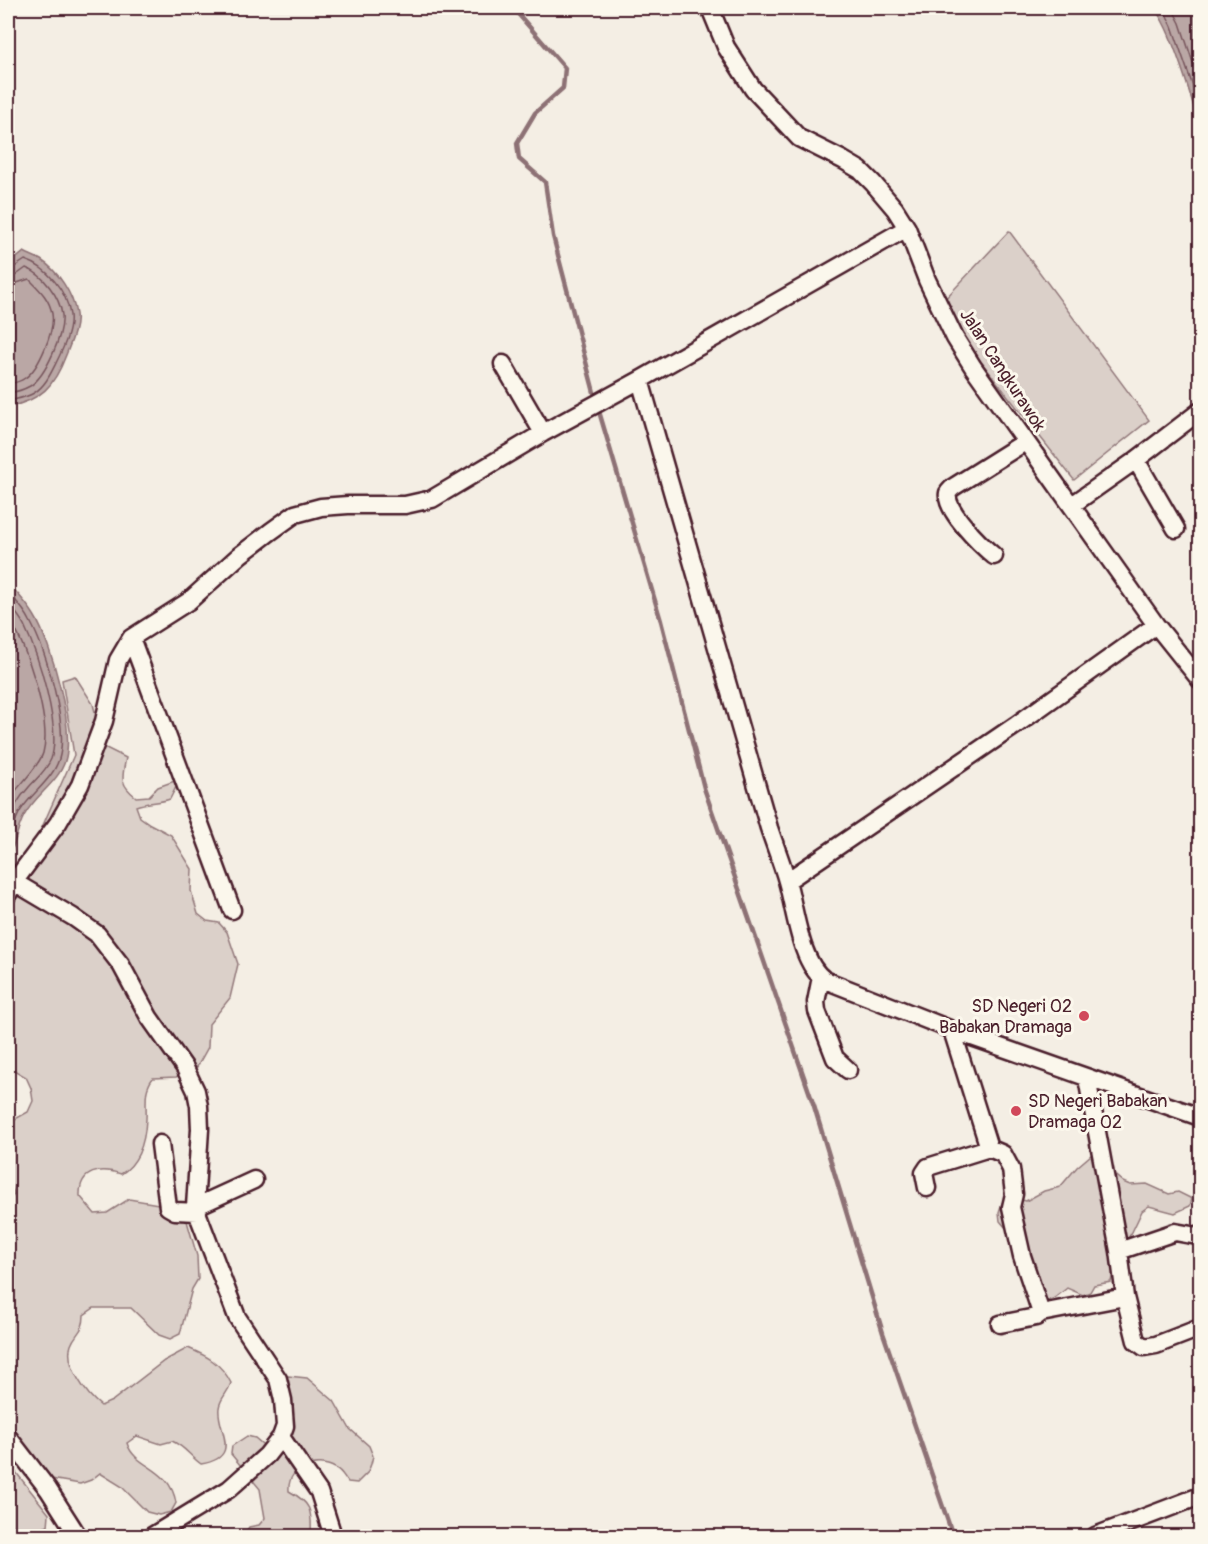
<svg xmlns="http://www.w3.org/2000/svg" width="1208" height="1544" viewBox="0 0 1208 1544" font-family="Pangolin,sans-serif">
  <rect width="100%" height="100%" fill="#f4eee4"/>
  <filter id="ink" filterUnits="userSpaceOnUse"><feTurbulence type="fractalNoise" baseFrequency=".0167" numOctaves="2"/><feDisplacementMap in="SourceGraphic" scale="12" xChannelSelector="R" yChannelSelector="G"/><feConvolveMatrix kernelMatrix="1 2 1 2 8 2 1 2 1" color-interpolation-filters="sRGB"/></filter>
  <g filter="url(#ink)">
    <!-- green -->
    <path fill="#dbd0c9" stroke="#92787a" stroke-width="1.5" d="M1009,231l140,189 -75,60 -103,-131 -28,-48z
      M75,676l18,28 11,43 22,11c-4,19 -7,26 10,39l13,-1 9,-9 22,-8 -10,20c-11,4 -23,3 -34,7l4,11 10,7 21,11 21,34 -1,22 7,23 9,7 12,2 8,9 11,32 -8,34 -21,26 -1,23 -11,20 -21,10 -23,1c-10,13 -6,25 -7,41 -1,22 -7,44 -25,55 -20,-7 -42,-4 -41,22l15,18 12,-1 22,-14 47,8h19l-8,14 10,35 1,23 -6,10 -12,45 -10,5 -11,-4 -28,-27h-37l-10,7c0,17 -8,17 -13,30 -7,20 16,50 30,61l11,-5 52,-40 24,-13c19,8 33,15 43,35 -4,12 -11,15 -12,25 -3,21 25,49 -18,56 -11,-8 -17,-18 -29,-23l-11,3 -24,-8 -10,7c8,26 43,23 49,60l-5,9 -12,3 -12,-3 -26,-26 -21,-13 -9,7 -11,4 -35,-6 -37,-34v-240l6,-10 -6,-18v-47l9,-11 11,-6 5,-11 -2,-13 -5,-11 -12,-7 -6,2v-151l5,-12 -5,-20v-9l2,-7 30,-27v-14l34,-77 -12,-75z
      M1091,1155l32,27 7,3 17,-1 22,10 9,-2 14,7 -2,7 -15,7 -26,-7 -7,5 -10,21 -16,25 -5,25 -17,3 -4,7 -7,3 -16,-7c-10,8 -16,15 -28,13l-27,-66 -12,-14 -1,-9 3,-9 6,-6 18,4 18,-10 16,-4 17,-20z
      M288,1376l19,2 27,23 16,28 19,17 4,10 -2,8 -3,8 -11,11 -9,-1c-4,-5 -7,-12 -13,-14 -18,-10 -48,-2 -46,23 22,12 23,19 22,43l-2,2h-66l6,-9 10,-2 6,-7 -5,-29 -29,-35 1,-8 15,-10 8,2 13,11 16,-24c-14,-23 -17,-29 4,-49z
      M8,1467l7,4 34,43 -1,12 -10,4 -5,6h-25z"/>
    <!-- water -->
    <path fill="#baa7a5" stroke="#8d7174" stroke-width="1.5" d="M1153,8h47v124c-5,-24 -30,-110 -47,-124z
      M24,252c5,3 12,5 17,8 17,11 32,34 35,54 2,13 -5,28 -10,41 -12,32 -25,45 -58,52v-142z
      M8,583c9,10 19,20 26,32 18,29 41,114 31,146 -7,22 -30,34 -41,55 -7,13 -9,29 -16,43z"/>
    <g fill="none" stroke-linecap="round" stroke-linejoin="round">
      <!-- shore -->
      <path stroke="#77555c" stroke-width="1.5" d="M1163,8l9,18 28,81
        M1172,8l8,15 20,61
        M8,269l5,-1 12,-8c22,7 42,31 45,55 2,15 -7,34 -14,48 -6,12 -11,23 -22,30 -8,5 -18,6 -26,8
        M8,277l7,-1 11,-8c17,6 34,29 36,47 2,19 -16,61 -32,71 -7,4 -15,6 -22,7
        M8,286l21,-7c10,10 21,20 23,35 3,16 -13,55 -27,64 -5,4 -11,5 -17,6
        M8,592c8,9 17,18 22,29 16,30 39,105 29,138 -6,20 -27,34 -38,51 -7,10 -9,24 -13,34
        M8,603c6,7 12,14 16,22 14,29 38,104 27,134 -5,12 -14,19 -22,28 -10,11 -17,22 -21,36
        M8,617c18,25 44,105 35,136 -4,14 -26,34 -35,48"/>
      <!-- stream -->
      <path stroke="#8d7174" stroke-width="4.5" d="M513,8l52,60 -2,20 -28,25 -18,30 2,16 26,23 8,54 43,164
        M598,408l63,213 43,167 110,318 69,227 70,203"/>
      <!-- minor casing -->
      <g stroke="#4a1f2b" stroke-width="21">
        <path id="minor" d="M710,8l16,39 27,42 46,49 44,22 17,10 13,13 22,26 12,19 20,52 28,58 18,29 183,258 44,55
          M503,364l40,69
          M640,380l129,448c6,18 13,35 18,53 8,27 13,83 38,99l127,50 248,87
          M1136,460l40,69
          M1072,505l64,-45 64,-49
          M994,556c-12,-10 -50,-46 -46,-63 1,-2 5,-6 7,-7l70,-44
          M131,638l101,272
          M787,881l229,-156 140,-100
          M14,882l59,35 24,17 24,31 28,52 36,51 11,23 3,15 1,23 -5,78 42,110 41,62 5,21 2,26 -4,11 -14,18 -38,34 -77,47
          M8,894l6,-12 44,-59 22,-38 24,-64 14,-61 13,-22 58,-37 51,-46 30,-23 25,-18 26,-7 27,-2h57l27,-6 111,-66 97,-53 267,-152
          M821,977l-5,25 1,9 18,47 13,12
          M952,1030l37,118 14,6 8,15 3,25 -3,13 11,49 19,57
          M160,1144l8,63 7,4 23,1
          M927,1188l-3,-15 4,-6 61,-19
          M195,1207l59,-27
          M1119,1251l56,-19 22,4 3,-2
          M1125,1297l11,44 8,6 12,-2 44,-17
          M1000,1324l36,-7 5,-4 84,-16 -6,-46 -32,-173
          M8,1437l40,52 30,47
          M281,1437l38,55 14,44
          M1095,1536l105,-40"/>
      </g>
      <!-- minor -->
      <use href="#minor" stroke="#fbf7ec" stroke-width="16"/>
    </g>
  </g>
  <!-- markers -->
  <g fill="#d1495b" stroke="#fbf7ec" stroke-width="2">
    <circle cx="1084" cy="1016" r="6"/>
    <circle cx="1016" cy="1111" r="6"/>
  </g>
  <g text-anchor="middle" stroke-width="6" stroke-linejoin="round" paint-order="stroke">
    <!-- street labels -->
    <g font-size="18" fill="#4a1f2b" stroke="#fbf7ec">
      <text transform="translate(1003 370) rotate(57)" y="6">Jalan Cangkurawok</text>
    </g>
    <!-- poi labels -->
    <g font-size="18" fill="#4a1f2b" stroke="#fbf7ec" text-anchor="end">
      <text x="1072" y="1012">SD Negeri 02<tspan x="1072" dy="21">Babakan Dramaga</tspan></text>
      <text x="1028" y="1107" text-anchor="start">SD Negeri Babakan<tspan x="1028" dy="21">Dramaga 02</tspan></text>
    </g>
  </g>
  <!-- margin -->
  <rect width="1208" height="1544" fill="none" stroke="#fbf7ec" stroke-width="30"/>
  <rect x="15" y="15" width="1178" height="1514" fill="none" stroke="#4a1f2b" stroke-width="2" filter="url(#ink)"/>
</svg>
